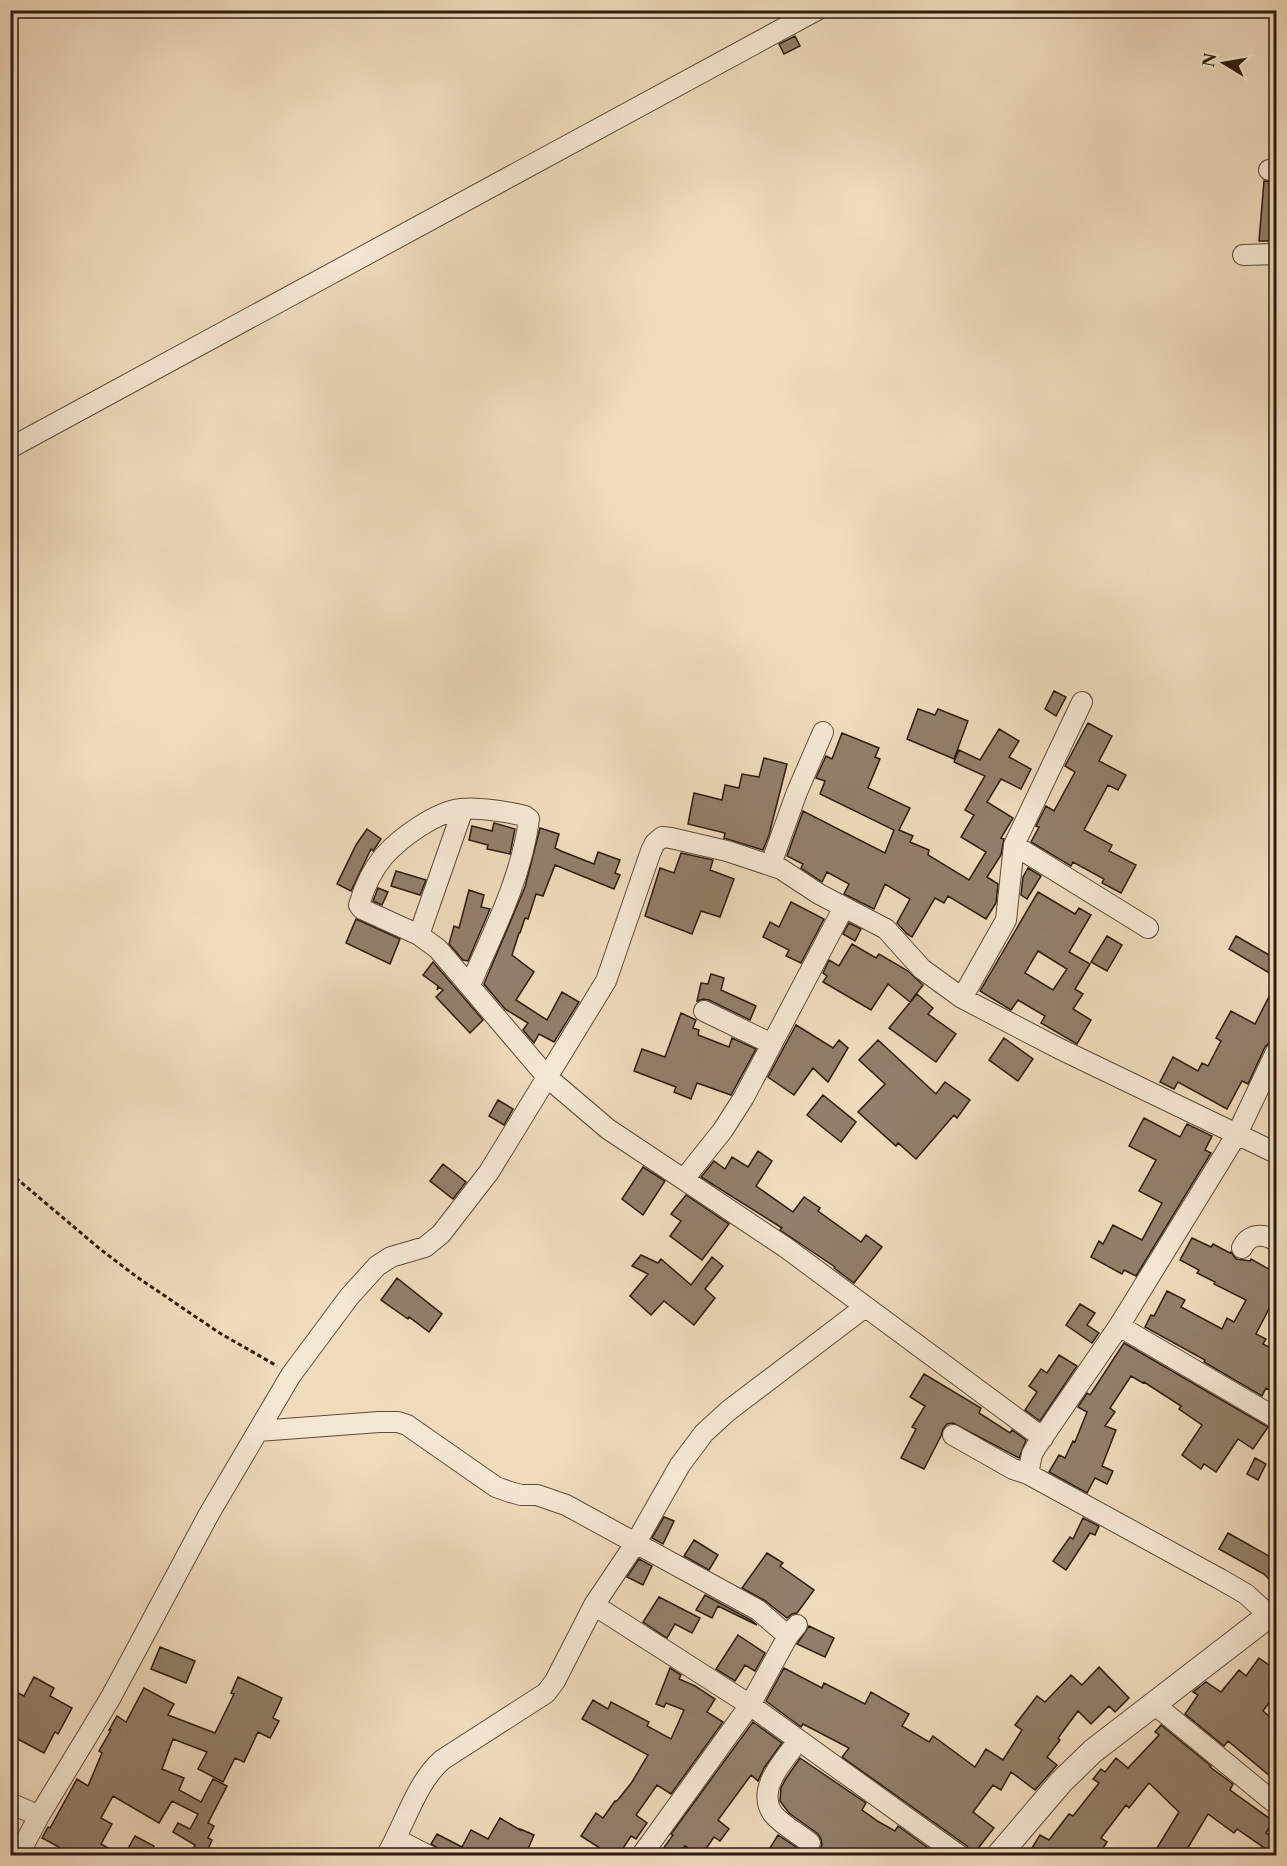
<svg xmlns="http://www.w3.org/2000/svg" width="1287" height="1866" viewBox="0 0 1287 1866" font-family="'Libre Caslon Text',serif">
  <rect width="100%" height="100%" fill="#f0dbbc"/>
  <filter id="stains"><feTurbulence type="fractalNoise" baseFrequency=".00333" numOctaves="4"/><feColorMatrix values="0 0 0 0 .2 0 0 0 0 .09 0 0 0 0 .02 0 0 0 .5 -.17"/></filter>
  <radialGradient id="worn" r=".72"><stop offset=".6" stop-color="#630" stop-opacity="0"/><stop offset="1" stop-color="#630" stop-opacity=".3"/></radialGradient>
  <!-- building -->
  <path fill="#937f6a" stroke="#2e1b12" stroke-width="1.5" fill-rule="evenodd" d="M795,36l5,10 -16,8 -5,-10z
    M1264,181l12,1v59h-17z
    M1054,691l12,6 -10,19 -11,-7z
    M918,709l17,6 3,-6 30,12 -14,38 -47,-20z
    M1088,723l24,13 -13,25 27,14 -8,15 -10,-5 -24,45 28,15 -3,6 27,14 -15,28 -19,-10 2,-4 -31,-17 -2,4 -40,-24 8,-15 -3,-1 10,-20 8,5 21,-39 -10,-6z
    M999,729l20,12 -10,16 22,12 -10,20 -20,-10 -14,23 26,16 -12,20 3,1 -3,16 -14,22 11,7 -2,19 -10,16 -38,-23 -4,7 -9,-5 -23,39 -5,-3 -10,-11 13,-24 -25,-15 -11,25 -30,-15 5,-10 -22,-12 -5,10 -21,-14 2,-4 -16,-8 16,-45 82,42 9,-23 -74,-36 5,-13 -9,-3 10,-22 6,3 10,-26 37,15 -4,9 5,2 -12,29 42,20 -11,22 14,6 -3,6 19,8 -1,5 41,25 17,-28 -25,-15 13,-22 -9,-5 20,-34 -31,-14 5,-12 21,10z
    M764,758l23,6 -18,71 -6,15 -39,-12 1,-5 -37,-9 6,-31 28,7 3,-15 14,3 3,-14 17,3z
    M494,823l21,6 -5,25 -23,-5 1,-4 -19,-5 3,-14 20,5z
    M540,828l19,6 -4,14 6,3 33,13 4,-12 22,8 -5,13 5,2 -6,14 -59,-24 -12,31 -7,-2 -8,25 -3,-1 -5,15h-1l-7,22 22,17 -18,28 31,20 15,-28 17,10 -25,40 -15,-8 -5,9 -11,-13 5,-7 -23,-14 -21,-25 41,-97z
    M367,829l14,10 -8,12 -2,-2 -20,42 -14,-7 19,-39z
    M681,853l32,7 -3,10 24,9 -14,38 -19,-6 -9,23 -47,-18 15,-48 14,5z
    M1028,868l13,8 -14,23 -6,-4 2,-18z
    M396,871l30,9 -6,15 -29,-9z
    M378,888l10,4 -6,13 -9,-4z
    M469,890l15,5 -3,12 9,2 -22,52 -5,-1 -14,-16 5,-18 5,2z
    M1038,892l37,22 4,-6 12,7 -22,37 21,12 -15,25 8,5 -10,15 18,11 -14,24 -36,-21 4,-7 -27,-16 -7,10 -31,-19zM1038,951l29,18 -14,21 -28,-17z
    M791,902l33,17 -23,44 -15,-7 3,-6 -26,-13 7,-15 9,5z
    M356,919l44,20 -10,25 -44,-21z
    M849,923l12,6 -6,12 -12,-7z
    M1107,936l15,9 -15,26 -16,-9z
    M1236,936l40,23v18l-47,-28z
    M852,944l24,14 3,-4 29,17 15,14 -13,17 -22,-18 -17,26 -48,-28 4,-6 -4,-3 6,-13 10,6z
    M433,962l50,58 -13,13 -34,-36 7,-7 -4,-3 -2,3 1,-4 -15,-11z
    M711,974l13,4 -3,12 35,16 -6,14 -41,-20 -6,-1 -6,2 4,-18 7,1z
    M1276,983v48l-5,10 -6,6 -17,37 -6,-3 -15,28 -49,-27 -4,7 -14,-7 13,-25 25,14 4,-8 6,3 13,-25 -5,-3 15,-27 24,13z
    M917,994l16,14 -5,6 28,20 -20,28 -47,-34z
    M681,1013l15,7 -3,8 6,2 -1,5 31,12 3,-9 24,11 -25,46 -34,-12 -6,16 -17,-7 2,-5 -42,-16 8,-22 23,8z
    M796,1025l37,23 6,-8 9,8 -20,34 -15,-14 -19,27 -26,-18z
    M1004,1038l29,21 -15,22 -29,-21z
    M878,1040l58,54 9,-12 25,18 -13,18 -3,-3 -38,44 -18,-16 -2,3 -38,-34 27,-28 -26,-24z
    M823,1095l33,27 -15,20 -34,-27z
    M498,1100l15,9 -9,16 -15,-9z
    M1144,1118l36,19 7,-13 25,12 -7,14 6,3 -75,123 -12,-6 -2,4 -31,-17 8,-16 4,3 10,-19 29,15 20,-37 -23,-12 17,-31 -27,-14z
    M758,1151l14,10 -16,25 37,26 11,-15 16,11 -2,3 43,31 5,-7 16,12 -28,36 -20,-15 1,-1 -55,-37 2,-2 -81,-51 13,-16 11,8 7,-12 16,10z
    M443,1164l23,18 -13,17 -23,-18z
    M643,1167l22,14 -22,34 -21,-16z
    M686,1195l43,29 -27,36 -32,-24 11,-15 -10,-7z
    M1192,1238l19,9 2,-3 17,9 1,-1 5,7 14,2 1,-2 25,14v22l-20,39 10,5 -3,5 13,7v43l-10,-6 -4,8 -58,-34 1,-2 -60,-33 6,-12 3,1 13,-25 18,9 -4,7 41,22 5,-11 7,4 12,-22 -32,-16 1,-2 -18,-9 2,-3 -19,-10z
    M641,1255l17,8 3,-4 30,26 21,-28 11,9 -18,23 10,9 -21,27 -30,-24 -13,14 -21,-19 18,-22 -16,-8z
    M397,1278l45,36 -13,18 -20,-15 -1,2 -27,-19z
    M1080,1304l15,9 -8,12 12,8 -7,10 -26,-18z
    M1124,1343l144,84 -15,22 -15,-10 -22,33 -12,-8 -3,5 -19,-14 20,-30 -23,-16 2,-3 -37,-24 -1,1 -12,-7 -21,32 5,4 -10,14 11,4 -14,36 11,5 -6,13 -12,-6 -8,15 -38,-21 10,-17 6,3 8,-17 2,1 12,-30 -9,-5 9,-14 3,2z
    M1059,1355l18,11 -37,55 -15,-11 12,-18 -8,-6 12,-17 6,4z
    M924,1374l57,34 -2,5 31,20 2,-3 14,10 -7,18 -66,-35 -6,1 -4,5 -2,7 -17,33 -23,-11 15,-29 -4,-2 13,-21 -15,-9z
    M1255,1458l11,6 -8,16 -11,-6z
    M664,1517l10,4 -11,23 -11,-6z
    M1083,1518l16,8 -4,9 -5,-2 -24,37 -13,-9 17,-24 3,2z
    M1228,1533l48,27v26l-12,-12 -45,-25z
    M694,1540l24,15 -9,15 -25,-14z
    M767,1553l16,10 -3,3 34,24 -17,23 -5,1 -5,4 -23,-18 -22,-12z
    M639,1559l13,7 -9,19 -16,-8z
    M705,1595l46,25 6,5 -39,-19 -6,12 -16,-8z
    M659,1597l41,21 -8,15 -17,-9 -8,14 -24,-16z
    M809,1626l25,12 -9,19 -28,-13z
    M738,1635l27,18 -10,18 -10,-6 -10,16 -19,-12z
    M160,1647l35,14 -9,22 -35,-14z
    M1259,1658l17,12v23l-13,18 13,11v59l-48,-40 -4,5 -39,-32 13,-19 -5,-3 13,-10 15,10 18,-22 7,6z
    M1099,1667l30,31 -14,14 -6,-6 -18,18 -13,-13 -20,27 2,2 -13,17 10,8 -22,25 -24,-18 -10,18 -8,-5 -20,27 21,16 -22,28 -5,-10 -125,-89 7,-9 -46,-24 -2,3 -35,-26 18,-33 38,20 2,-5 41,21 6,-12 38,22 -7,12 27,16 4,-6 42,31 11,-18 17,11 19,-30 -7,-5 22,-29 8,6 26,-27 11,10z
    M670,1668l11,7 -2,4 16,7 20,13 -8,13 16,10 -52,72 -14,-9 -21,30 11,8 -11,16 -5,-3 -13,20h-6l-31,-20 15,-23 7,5 12,-17h2l15,-19 16,-27 -66,-36 11,-19 15,9 3,-7 38,20 -2,4 24,13 13,-29 -18,-7 -2,4 -8,-3z
    M34,1677l20,11 -4,8 22,12 -14,26 -3,-2 -11,21 -34,-18v-46l14,7z
    M238,1677l44,21 -9,20 6,3 -9,17 -12,-6 -14,30 -9,-4 -12,24 -25,-13 9,-17 -34,-13 -11,30 22,9 -5,12 22,12 12,-23 14,7 -19,37 6,3 -6,12 4,2 -7,16h-16l6,-11 -22,-13 5,-9 12,6 8,-15 -26,-13 -13,22 -46,-27 -12,22 11,6 -11,20 21,12h-43l-12,-7 -1,2 -24,-13 6,-11 2,1 27,-49 11,7 14,-33 -3,-2 12,-21h-2l8,-14 9,6 18,-34 30,16 -6,11 47,18 19,-39 -3,-1z
    M753,1722l29,21 -18,25 -6,13 -7,-6 -33,45 11,9 -9,12 -6,-4 -13,19 -16,-10 -7,10h-20l15,-21 -2,-1z
    M1161,1725l50,41 -1,1 23,17 -3,6 43,31 -7,12 10,7v16l-39,-27 -3,4 -26,-19 -25,42h-31l27,-44 -30,-29 -20,25 -3,-3 -25,33 6,4 -9,14h-71l13,-21 9,5 20,-26 4,2 26,-33 -6,-4 8,-10 4,3 11,-14 12,10 31,-33 -4,-3z
    M800,1758l66,45 -4,7 17,12 16,9 3,-5 41,30h-157l-12,-8 8,-13 30,20 7,-1 4,-3 3,-6 -1,-6 -3,-5 -29,-21 -9,-12 1,-13 4,-8z
    M500,1818l20,12v-1l14,6 -9,21h-84l-2,-7 -8,-5 6,-10 25,13 9,-17 17,9z
    M135,1836l19,10 -5,10h-25z"/>
  <g fill="none" stroke-linecap="round" stroke-linejoin="round">
    <!-- minor casing -->
    <g stroke="#5e4b3c" stroke-width="22">
      <path id="minor" d="M1269,170h7
        M1243,255l33,-1
        M10,448l807,-438
        M1014,845l134,83
        M771,864l26,-72 26,-60
        M419,935l44,-126
        M470,985c23,-52 52,-109 59,-166l-4,-3c-17,-4 -47,-9 -64,-7 -25,3 -60,28 -77,47 -11,13 -20,32 -25,49l3,4 57,26 19,14 110,129 60,51 177,118 258,191
        M962,998l44,-78 8,-75 68,-143
        M704,1011l68,33
        M684,1179l39,-49 21,-33 100,-190
        M1242,1248c7,-15 22,-15 34,-7
        M1119,1326l157,92
        M258,1431l121,-9h19l9,3 89,62 14,5 11,3h16l29,10 192,105 30,26
        M953,1435l60,34 15,5
        M594,1605l156,100 210,151
        M1269,1615l-23,-21 -26,-15 -192,-105 4,-20 4,-7 83,-121 118,-192 39,-82
        M1154,1704l122,100
        M799,1740c-14,19 -44,49 -26,74 9,11 26,20 37,29
        M10,1803l29,13
        M396,1839l33,17
        M18,1856l21,-40 72,-119 98,-183 82,-139 58,-78 28,-31 14,-9 34,-10 16,-13 48,-62 117,-191 45,-130 4,-8 7,-6 9,1 56,13 54,18 38,25 67,35 36,40 40,29 96,50 218,105
        M386,1856c19,-31 29,-72 56,-96l104,-67 9,-12 39,-76 41,-61 45,-79 24,-32 24,-22 137,-104
        M641,1856l109,-151 38,-69 9,-11"/>
    </g>
    <!-- tertiary casing -->
    <g stroke="#5e4b3c" stroke-width="26">
      <path id="tertiary" d="M998,1856l63,-74 32,-31 183,-141"/>
    </g>
    <!-- path -->
    <path stroke="#2e1b12" stroke-width="3" stroke-dasharray="4.5 3" stroke-linecap="butt" d="M10,1173l90,76 37,28 81,55 59,34"/>
    <!-- minor -->
    <use href="#minor" stroke="#f5e8d3" stroke-width="20"/>
    <!-- tertiary -->
    <use href="#tertiary" stroke="#f5e8d3" stroke-width="24"/>
  </g>
  <!-- margin -->
  <rect width="1287" height="1866" fill="none" stroke="#f0dbbc" stroke-width="36"/>
  <rect x="12" y="12" width="1263" height="1842" fill="none" stroke="#2e1b12" stroke-width="3"/>
  <rect x="18" y="18" width="1251" height="1830" fill="none" stroke="#2e1b12" stroke-width="1.5"/>
  <!-- north arrow -->
  <g transform="translate(1224 63) rotate(281)" stroke="#f5e8d3" stroke-width="4.5" paint-order="stroke">
  <path d="M0-4.5L10 22L0 15L-10 22Z" fill="#2e1b12"/>
  <text y="-9" font-size="16" font-weight="bold" text-anchor="middle" fill="#2e1b12">N</text>
  </g>
  <rect width="100%" height="100%" filter="url(#stains)"/>
  <rect width="100%" height="100%" fill="url(#worn)"/>
</svg>
